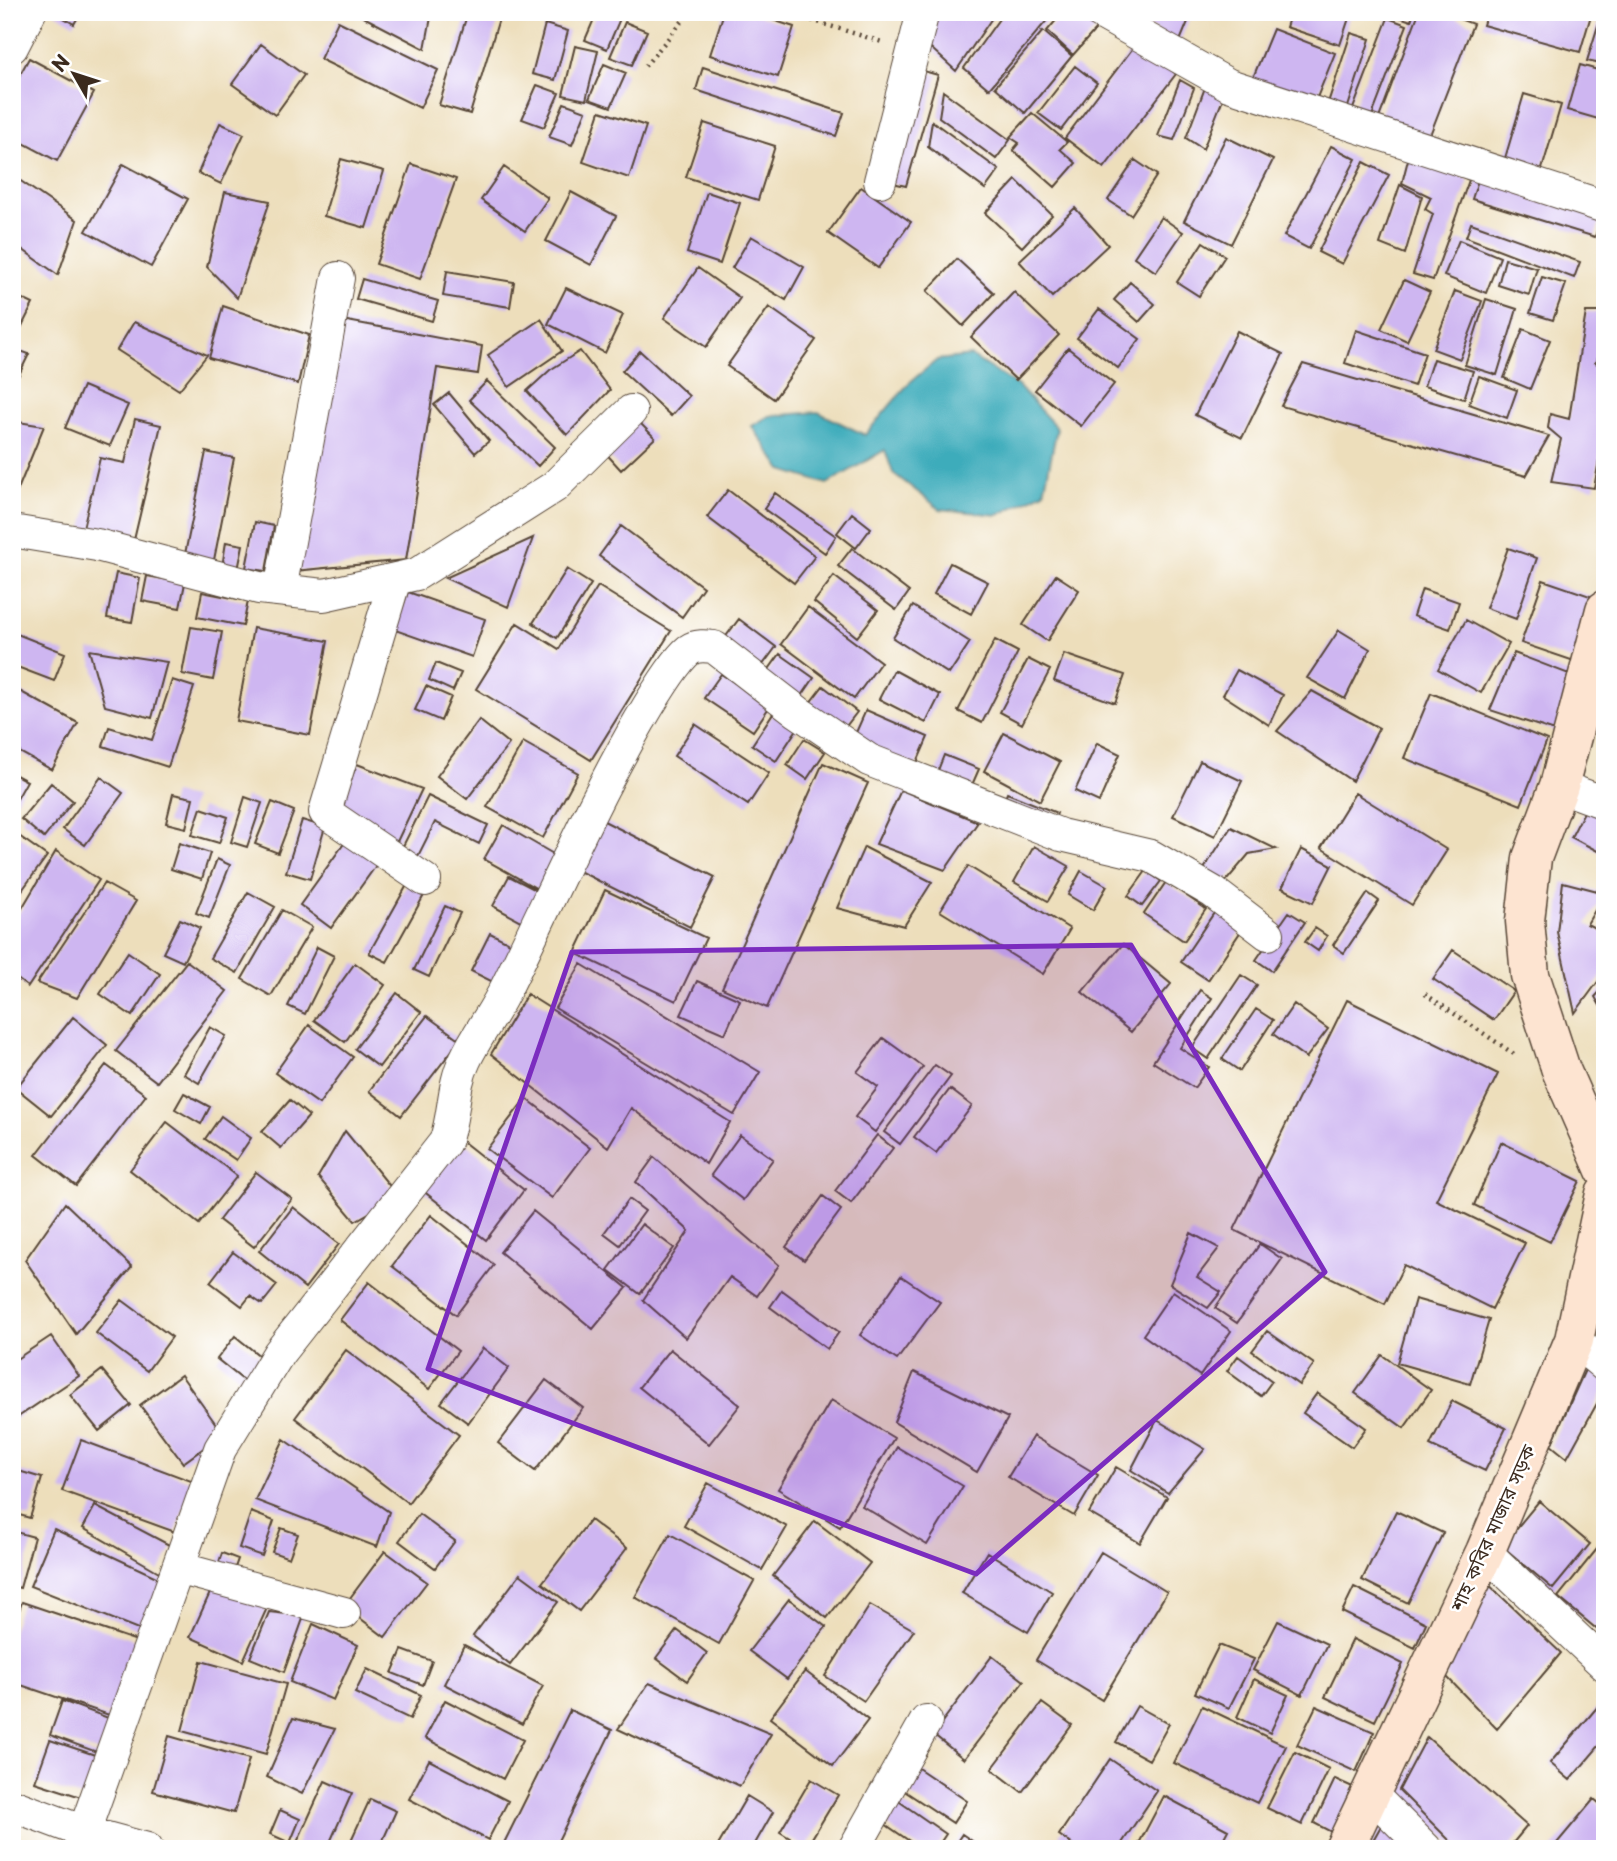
<svg xmlns="http://www.w3.org/2000/svg" width="1617" height="1861" viewBox="0 0 1617 1861" font-family="'Playpen Sans','Noto Sans Bengali',sans-serif">
  <rect width="100%" height="100%" fill="#fff"/>
  <filter id="ink" filterUnits="userSpaceOnUse"><feTurbulence type="fractalNoise" baseFrequency=".0143" numOctaves="2"/><feDisplacementMap in="SourceGraphic" scale="14" xChannelSelector="R" yChannelSelector="G"/><feConvolveMatrix kernelMatrix="1 2 1 2 8 2 1 2 1" color-interpolation-filters="sRGB"/></filter>
  <filter id="wash" filterUnits="userSpaceOnUse"><feTurbulence type="fractalNoise" baseFrequency=".00686" numOctaves="4" result="noise"/><feDisplacementMap in="SourceGraphic" scale="28" xChannelSelector="R" yChannelSelector="G"/><feGaussianBlur stdDeviation="1.57" result="paint"/><feColorMatrix in="noise" values="0 0 0 0 0 0 0 0 0 0 0 0 0 0 0 0 0 1.4 0 .05"/><feComposite in="paint" operator="in"/></filter>
  <g filter="url(#wash)">
    <rect width="100%" height="100%" fill="#eddebb"/>
    <!-- water -->
    <path fill="#3eacbb" stroke="#3c6b6c" stroke-width="2" d="M971,356l47,30 39,42 -13,64 -46,23 -58,-6 -47,-36 -8,-23 -58,34 -45,-14 -30,-44 17,-10 49,-4 47,23 44,-52 28,-23z"/>
    <g id="blocks">
      <!-- building -->
      <path fill="#ceb6f1" d="M54,12h27l-7,12z
        M354,12h78l-7,37z
        M468,12h33l-31,102 -31,-9z
        M597,12l25,2 -15,35 -22,-9z
        M724,12h24l46,15 -16,50 -68,-22z
        M929,12h67l-40,59 -35,-32z
        M1004,12h50l-65,77 -25,-21z
        M1063,12h29l12,8 -31,35 -26,-24z
        M1129,12h63l-14,34z
        M1291,12h42l16,6 -9,27 -54,-18z
        M1385,12h29l-3,9z
        M1419,12h22l32,12 -45,116 -50,-19z
        M1487,12h105l-12,40 -97,-27z
        M1601,16l4,1v48l-18,-4z
        M1388,18l19,7 -37,96 -19,-7z
        M338,21l100,49 -18,38 -100,-49z
        M625,22l22,9 -15,34 -22,-8z
        M545,24l23,7 -13,49 -23,-6z
        M1273,29l62,24 -21,52 -62,-25z
        M1043,31l29,25 -47,57 -30,-26z
        M1351,33l19,6 -24,74 -19,-7z
        M261,44l43,31 -29,40 -43,-31z
        M1136,44l40,30 -72,94 -39,-30z
        M575,46l23,5 -12,49 -23,-5z
        M29,58l65,35 -37,68 -45,-24v-48z
        M604,64l22,9 -15,34 -22,-8z
        M1580,65l25,7v49l-38,-11z
        M1075,66l22,17 -36,47 -23,-17z
        M703,67l141,46 -8,23 -140,-46z
        M920,70l18,5 -32,111 -18,-4z
        M1180,80l14,8 -20,52 -16,-4z
        M537,85l22,8 -15,34 -22,-8z
        M1206,85l20,6 -23,58 -17,-11z
        M943,91l67,49 -14,19 -57,-42z
        M1524,94l37,11 -21,71 -37,-11z
        M564,103l22,8 -14,34 -23,-8z
        M600,111l46,15 -17,52 -46,-16z
        M1032,113l35,29 -7,7 16,14 -21,24 -42,-37 6,-7 -9,-6z
        M932,121l67,49 -14,19 -57,-42z
        M220,123l24,11 -23,50 -23,-11z
        M704,123l71,23 -17,54 -72,-23z
        M1226,137l47,23 -42,84 -47,-23z
        M1331,146l25,13 -47,90 -25,-13z
        M1410,152l59,28 -36,100 -20,-6 20,-60 -8,-5 6,-12 -29,-14z
        M341,159l43,12 -18,57 -42,-12z
        M1135,160l22,15 -26,40 -23,-15z
        M1364,162l25,13 -47,89 -24,-12z
        M123,164l65,35 -37,68 -65,-36z
        M411,164l45,15 -36,100 -44,-15z
        M504,167l44,31 -23,33 -44,-31z
        M1480,174l123,38 -8,25 -123,-38z
        M12,175l65,45 -19,55 -46,-33z
        M1016,180l36,35 -30,32 -37,-34z
        M1400,185l22,11 -17,58 -25,-10z
        M861,187l50,35 -33,46 -50,-35z
        M225,192l45,9 -33,97 -30,-31z
        M571,192l45,24 -25,49 -45,-24z
        M707,192l33,11 -20,61 -33,-11z
        M1075,208l33,37 -56,52 -33,-36z
        M1161,217l22,15 -27,40 -22,-15z
        M1471,223l109,39 -6,16 -108,-41z
        M751,236l53,31 -18,33 -54,-32z
        M1459,240l41,17 -14,36 -42,-17z
        M1203,242l22,14 -26,40 -22,-14z
        M957,259l37,34 -31,33 -36,-35z
        M1505,259l32,9 -8,27 -31,-10z
        M698,268l42,30 -34,49 -42,-29z
        M447,271l67,11 -4,25 -67,-11z
        M1542,277l24,7 -13,36 -23,-7z
        M362,279l76,22 -6,20 -76,-22z
        M1404,280l26,12 -23,49 -26,-12z
        M1130,282l25,22 -16,18 -25,-22z
        M566,288l57,27 -18,38 -57,-29z
        M1455,291l27,10 -22,58 -27,-10z
        M1014,292l45,43 -43,45 -45,-43z
        M12,294l21,10 -21,42z
        M1486,299l31,10 -20,66 -32,-10z
        M223,306l86,29 -11,49 -89,-26z
        M769,307l47,33 -42,59 -47,-33z
        M1099,309l41,30 -22,29 -41,-30z
        M1586,312h19v37l-5,1 -5,13 10,4v61l-11,60 -43,-6 10,-43 -13,-11 2,-14 19,5z
        M541,319l21,32 -53,36 -21,-32z
        M342,320l140,26 -4,28 -41,-6 -31,192 -112,11z
        M134,322l73,33 -28,35 -62,-40z
        M1523,329l27,11 -20,49 -26,-11z
        M1356,330l69,23 -11,33 -69,-23z
        M1237,331l46,23 -41,84 -47,-23z
        M12,348l17,6 -17,35z
        M1068,348l46,36 -33,42 -46,-36z
        M580,351l30,39 -43,45 -40,-44 23,-21z
        M640,351l49,45 -18,20 -49,-45z
        M1433,359l40,12 -9,28 -40,-13z
        M1303,364l246,72 -23,40 -245,-70z
        M1479,376l38,14 -10,28 -38,-14z
        M487,381l68,66 -17,19 -69,-66z
        M83,386l45,19 -18,41 -45,-18z
        M449,393l40,48 -14,12 -41,-48z
        M635,418l20,20 -34,32 -19,-21z
        M135,419l26,6 -27,115 -51,-12 17,-70 25,5z
        M12,421l32,5 -32,78z
        M206,452l28,6 -20,102 -29,-6z
        M728,490l87,66 -21,27 -87,-66z
        M775,493l61,43 -11,17 -61,-44z
        M852,513l19,15 -15,20 -19,-15z
        M255,522l19,4 -8,45 -20,-3z
        M621,526l82,61 -21,30 -83,-61z
        M533,538l-25,69 -63,-29z
        M226,542l17,3 -5,25 -16,-3z
        M852,548l57,44 -13,18 -58,-44z
        M1508,548l29,10 -21,61 -30,-11z
        M950,563l38,19 -17,32 -37,-20z
        M567,569l24,15 -34,54 -24,-15z
        M116,573l24,5 -8,44 -25,-4z
        M1056,575l23,15 -32,51 -24,-16z
        M147,576l38,7 -5,25 -38,-7z
        M834,576l44,34 -21,27 -43,-35z
        M1543,580l56,19 -22,63 -56,-19z
        M598,586l73,45 -80,129 -115,-71 41,-66 42,26z
        M1422,589l37,13 -9,27 -37,-13z
        M202,592l46,9 -5,25 -46,-9z
        M408,592l77,27 -13,38 -77,-27z
        M913,606l57,36 -21,32 -56,-36z
        M808,607l73,55 -27,37 -73,-55z
        M739,619l37,28 -20,27 -38,-27z
        M1466,620l43,24 -28,49 -43,-24z
        M191,627l31,5 -9,48 -31,-6z
        M253,628l75,13 -18,94 -74,-14z
        M1339,630l31,19 -25,50 -38,-21z
        M12,632l53,21 -11,28 -42,-16z
        M995,640l23,12 -36,71 -24,-12z
        M89,650l78,12 -15,56 -47,-12z
        M1514,653l63,24 -16,56 -71,-23z
        M780,654l34,24 -17,25 -35,-24z
        M1064,654l61,21 -10,28 -61,-22z
        M1028,659l22,11 -28,54 -22,-12z
        M436,663l25,10 -8,18 -24,-11z
        M894,670l46,25 -14,28 -47,-24z
        M1237,670l46,25 -14,30 -46,-30z
        M721,674l49,32 -17,25 -49,-33z
        M172,680l22,7 -26,80 -65,-21 6,-19 43,13z
        M426,686l25,11 -10,24 -26,-11z
        M823,686l34,26 -17,22 -34,-26z
        M12,687l66,36 -26,47 -40,-22z
        M1312,691l67,37 -27,53 -75,-50z
        M1431,693l116,47 -26,65 -117,-47z
        M866,710l62,27 -16,37 -62,-28z
        M773,713l24,16 -21,32 -24,-16z
        M479,720l30,24 -42,55 -30,-23z
        M695,724l74,49 -21,32 -74,-49z
        M1004,733l56,29 -20,39 -56,-30z
        M804,739l21,13 -18,27 -20,-14z
        M523,742l55,31 -35,65 -56,-31z
        M1097,743l23,11 -21,48 -24,-11z
        M944,755l35,14 -10,23 -34,-14z
        M1200,761l42,20 -27,55 -42,-20z
        M823,763l45,20 -101,225 -45,-20z
        M357,764l65,25 -29,61 -54,-40z
        M12,773l15,8 -15,27z
        M101,777l22,16 -38,52 -22,-16z
        M51,783l22,18 -29,37 -23,-19z
        M901,790l77,32 -33,48 -69,-26z
        M1007,793l50,20 -6,14 -50,-19z
        M1355,793l92,57 -35,55 -91,-57z
        M173,794l20,4 -7,30 -20,-5z
        M428,796l60,29 -9,19 -44,-22 -20,40 -16,-8z
        M245,797l17,6 -15,44 -16,-5z
        M272,802l22,9 -16,42 -23,-9z
        M1588,804l17,9v42l-34,-18z
        M201,808l27,9 -9,26 -27,-8z
        M596,817l119,60 -25,50 -119,-60z
        M302,820l23,7 -15,52 -24,-7z
        M503,825l59,34 -19,33 -59,-33z
        M1231,827l45,22 -27,5 -27,32 -20,-14z
        M12,831l35,25 -35,48z
        M348,838l32,22 -49,68 -31,-23z
        M179,843l31,10 -8,26 -31,-10z
        M1034,846l35,20 -21,35 -34,-19z
        M864,847l68,35 -28,44 -67,-18z
        M1301,849l31,16 -19,38 -31,-15z
        M56,851l43,29 -71,107 -16,-12v-50z
        M217,859l13,6 -21,53 -13,-5z
        M968,866l102,63 -27,45 -103,-63z
        M1081,871l26,15 -14,24 -25,-15z
        M1146,871l15,10 -19,25 -14,-10z
        M509,876l33,17 -16,31 -33,-18z
        M411,878l17,10 -41,74 -18,-9z
        M1166,882l40,27 -22,32 -40,-27z
        M1563,882l42,11 -18,31 18,9v39l-30,41 -18,-81z
        M104,883l32,18 -59,97 -40,-15z
        M605,890l101,48 -30,63 -101,-48z
        M248,892l27,15 -38,66 -27,-15z
        M1368,893l11,8 -35,52 -11,-8z
        M445,906l15,7 -31,64 -15,-7z
        M1218,907l27,18 -37,55 -27,-18z
        M282,910l30,17 -41,69 -29,-17z
        M1289,912l16,10 -33,49 -16,-11z
        M180,919l20,9 -17,34 -20,-9z
        M1315,928l12,8 -9,15 -13,-9z
        M490,933l30,15 -19,38 -30,-15z
        M1123,944l48,40 -40,48 -49,-40z
        M317,947l17,9 -29,58 -17,-8z
        M1453,950l61,41 -20,29 -61,-41z
        M128,952l32,22 -28,42 -32,-22z
        M187,961l40,30 -70,91 -41,-31z
        M355,963l30,22 -40,57 -31,-22z
        M581,964l179,108 -26,43 -179,-107z
        M1241,975l16,10 -49,74 -16,-11z
        M697,981l43,19 -15,34 -44,-19z
        M1605,986v28l-10,-17z
        M1200,990l12,8 -32,50 29,19 -15,21 -41,-26z
        M397,993l24,19 -42,55 -24,-18z
        M527,994l203,128 -24,42 -75,-56 -23,39 -117,-93z
        M1347,1000l151,74 -62,126 89,43 -33,66 -88,-44 -19,39 -151,-74z
        M1294,1004l34,25 -22,29 -33,-24z
        M1256,1009l17,11 -33,51 -18,-12z
        M427,1016l33,24 -59,76 -32,-25z
        M73,1017l34,28 -56,71 -35,-28z
        M309,1025l44,32 -34,47 -44,-31z
        M210,1027l16,9 -27,47 -15,-9z
        M883,1038l40,29 -48,65 -20,-15 23,-30 -21,-15z
        M106,1065l40,30 -70,91 -40,-31z
        M935,1065l16,11 -51,68 -16,-12z
        M950,1089l22,17 -36,47 -22,-16z
        M184,1093l26,14 -9,17 -26,-15z
        M526,1098l64,50 -38,50 -65,-49z
        M290,1100l19,16 -28,32 -19,-16z
        M221,1116l30,22 -15,22 -31,-21z
        M167,1122l70,54 -38,48 -69,-54z
        M345,1131l53,65 -43,25 -37,-44z
        M740,1135l33,24 -30,41 -32,-25z
        M877,1135l16,13 -42,55 -16,-12z
        M461,1140l63,50 -38,50 -64,-50z
        M1501,1142l79,39 -30,61 -76,-37z
        M654,1157l125,108 -22,31 -27,-19 -44,61 -43,-38 46,-69 -53,-49z
        M256,1172l36,27 -38,48 -35,-27z
        M823,1196l18,14 -37,50 -18,-13z
        M629,1199l16,12 -25,34 -16,-12z
        M65,1203l67,64 -56,67 -51,-74z
        M293,1207l46,37 -34,44 -46,-37z
        M533,1211l94,77 -34,41 -93,-77z
        M431,1215l63,50 -38,50 -64,-49z
        M642,1224l32,24 -34,46 -32,-24z
        M1191,1233l28,15 -22,29 24,15 -13,16 -38,-24z
        M1260,1244l22,15 -45,64 -22,-15z
        M233,1252l44,33 -15,19 -12,-8 -8,10 -32,-24z
        M901,1276l39,26 -43,58 -37,-25z
        M369,1282l89,69 -29,38 -89,-69z
        M782,1290l57,42 -12,17 -57,-42z
        M1173,1291l58,40 -31,45 -57,-41z
        M1415,1299l74,21 -19,64 -73,-21z
        M122,1300l50,37 -25,34 -51,-38z
        M1267,1331l47,33 -15,21 -47,-34z
        M51,1336l28,40 -67,45v-59z
        M235,1336l36,29 -18,23 -36,-29z
        M483,1348l26,20 -41,55 -27,-20z
        M670,1349l70,56 -31,39 -70,-57z
        M346,1350l113,85 -51,68 -113,-85z
        M1382,1355l49,35 -27,38 -49,-35z
        M1238,1356l34,25 -11,15 -34,-25z
        M1589,1361l16,21v7l-38,69 -16,-13z
        M102,1370l29,35 -32,26 -29,-36z
        M914,1372l94,46 -31,54 -83,-50z
        M181,1375l42,59 -40,29 -43,-58z
        M546,1380l37,28 -48,63 -37,-28z
        M1317,1393l49,35 -14,19 -49,-34z
        M831,1400l63,38 -54,89 -62,-38z
        M1452,1401l54,27 -21,43 -55,-26z
        M1157,1420l48,29 -37,44 -37,-23z
        M1033,1436l65,39 -24,41 -66,-39z
        M284,1439l105,73 -12,35 -122,-47z
        M81,1440l113,42 -19,50 -113,-41z
        M897,1447l66,39 -36,59 -65,-39z
        M1116,1467l51,30 -27,46 -51,-30z
        M12,1469l30,9 -12,40 -18,-5z
        M708,1483l79,44 -25,43 -78,-44z
        M1539,1501l51,43 -37,45 -51,-43z
        M95,1506l78,41 -14,25 -76,-44z
        M1396,1511l47,22 -35,70 -46,-23z
        M251,1512l23,9 -12,35 -23,-8z
        M419,1514l36,27 -20,27 -36,-27z
        M590,1520l37,28 -48,63 -37,-28z
        M815,1521l55,42 -43,55 -54,-42z
        M281,1528l17,6 -9,24 -17,-6z
        M54,1529l111,52 -22,50 -113,-45z
        M12,1531l22,6 -14,51 -8,-2z
        M670,1534l84,47 -35,63 -84,-47z
        M1597,1549l8,7v80l-47,-39z
        M385,1551l42,31 -42,55 -41,-31z
        M987,1552l65,40 -24,40 -66,-39z
        M1101,1552l66,40 -65,108 -66,-40z
        M222,1553l16,6 -7,20 -16,-5z
        M520,1574l38,28 -48,63 -37,-29z
        M1484,1580l77,73 -64,76 -51,-53z
        M214,1584l53,24 -24,53 -53,-24z
        M1354,1587l72,36 -11,25 -73,-36z
        M789,1599l37,28 -39,52 -38,-28z
        M22,1602l121,41 -25,75 -106,-36v-51z
        M870,1605l44,25 -50,71 -39,-25z
        M269,1612l35,4 -20,56 -34,-14z
        M1278,1621l49,23 -25,51 -49,-25z
        M313,1624l45,21 -25,55 -43,-18z
        M677,1630l30,23 -20,28 -31,-23z
        M1353,1639l50,25 -28,57 -50,-24z
        M464,1645l79,41 -21,38 -78,-40z
        M1219,1645l35,14 -25,49 -34,-15z
        M402,1650l30,11 -9,24 -31,-12z
        M992,1656l32,25 -60,78 -31,-25z
        M201,1661l85,23 -20,70 -84,-23z
        M367,1669l54,26 -11,24 -55,-26z
        M805,1671l63,49 -35,46 -63,-48z
        M1254,1679l34,16 -18,38 -33,-16z
        M649,1683l122,51 -31,52 -122,-57z
        M1605,1698v41l-35,41 -20,-17z
        M445,1700l78,40 -20,39 -78,-41z
        M62,1701l52,19 -12,34 -52,-19z
        M1042,1703l30,22 -50,67 -30,-23z
        M1137,1706l32,18 -20,36 -33,-18z
        M1202,1706l84,40 -29,57 -83,-40z
        M1316,1706l58,26 -18,40 -59,-27z
        M570,1710l42,20 -58,119h-53z
        M293,1718l42,11 -33,65 -35,-17z
        M169,1736l80,23 -15,54 -81,-22z
        M1427,1737l100,89 -19,23h-50l-59,-59z
        M50,1740l51,17 -14,42 -52,-17z
        M1295,1752l34,17 -27,56 -35,-17z
        M1110,1759l47,32 -39,58h-39l-20,-14z
        M429,1760l79,41 -20,39 -79,-41z
        M915,1766l52,35 -14,22 -53,-35z
        M811,1779l27,16 -32,53 -26,-16z
        M1335,1779l22,10 -22,45 -21,-11z
        M325,1781l27,12 -25,56h-33z
        M747,1796l26,16 -21,37h-36z
        M1164,1796l64,34 -10,19h-82z
        M370,1799l26,12 -17,38h-32z
        M1594,1799l11,9v34l-6,7h-47z
        M897,1800l49,34 -10,15h-15l-39,-27z
        M280,1810l20,9 -10,24 -20,-9z
        M1386,1817l27,32h-45z
        M962,1834l19,13 -1,2h-28z"/>
    </g>
  </g>
  <g filter="url(#ink)">
    <use href="#blocks" fill-opacity="0" stroke="#564536" stroke-width="2"/>
    <g fill="none" stroke-linecap="round" stroke-linejoin="round">
      <!-- street casing -->
      <g stroke="#564536" stroke-width="34">
        <path id="street" d="M1099,12l130,73 376,122
          M12,47l18,-35
          M880,181l43,-169
          M12,531l85,14 162,43 65,7 93,-21 137,-87 77,-76
          M395,579l-70,233 100,68
          M280,590l58,-312
          M1559,786l46,17
          M1574,1340l31,26
          M1485,1552l120,113
          M178,1568l166,45
          M1371,1794l55,55
          M12,1805l72,27 63,17
          M84,1832l136,-383 59,-96 166,-211c10,-27 7,-56 20,-82 12,-26 30,-48 42,-74 44,-89 83,-180 133,-266 10,-17 34,-58 49,-70 7,-5 17,-4 25,-3l84,65 71,48 192,75 90,21 62,36 55,42
          M854,1849l72,-128"/>
      </g>
      <!-- secondary casing -->
      <g stroke="#564536" stroke-width="41">
        <path id="secondary" d="M1605,610l-46,176 -27,72 -7,63 5,54 31,95 44,100
          M1344,1849l141,-297 89,-212 31,-146"/>
      </g>
      <!-- path -->
      <path stroke="#564536" stroke-width="4.5" stroke-dasharray="2 5" stroke-linecap="butt" d="M785,12l97,30
        M645,66l45,-54
        M1425,994l92,62"/>
      <!-- street -->
      <use href="#street" stroke="#fff" stroke-width="32"/>
      <!-- secondary -->
      <use href="#secondary" stroke="#fde4d1" stroke-width="38"/>
    </g>
  </g>
  <!-- marked area -->
  <path fill="#7b2cbf" fill-opacity="0.2" stroke="#7b2cbf" stroke-width="5" stroke-linejoin="round" d="M1131,945l194,327 -349,302 -548,-205 144,-417z"/>
  <g text-anchor="middle" stroke-width="5" stroke-linejoin="round" paint-order="stroke">
    <!-- street labels -->
    <g font-size="19" fill="#3b2a1e" stroke="#fff">
      <text transform="translate(1493 1528) rotate(-66)" y="7">শাহ কবির মাজার সড়ক</text>
    </g>
  </g>
  <!-- margin -->
  <rect width="1617" height="1861" fill="none" stroke="#fff" stroke-width="42"/>
  <!-- north arrow -->
  <g transform="translate(74 74) rotate(309)" stroke="#ffffff" stroke-width="5" paint-order="stroke">
  <path d="M0-5L12 26L0 18L-12 26Z" fill="#3b2a1e"/>
  <text y="-10" font-size="19" font-weight="bold" text-anchor="middle" fill="#3b2a1e">N</text>
  </g>
</svg>
